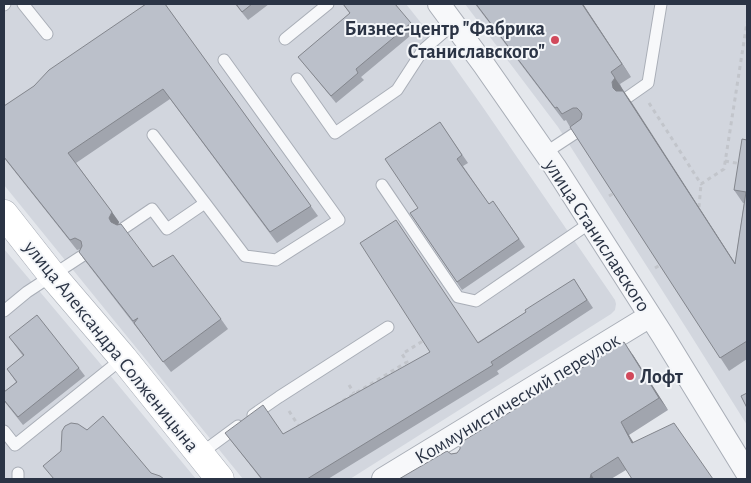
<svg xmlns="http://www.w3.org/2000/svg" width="751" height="483" viewBox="0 0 751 483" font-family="'Alegreya Sans',sans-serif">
  <rect width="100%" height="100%" fill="#e4e7ec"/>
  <!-- built -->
  <path fill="#d2d6de" d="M4,4h402l35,44 41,58 133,194 1,4 -1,6 -4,4 -261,165h-107l-239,-294z
    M465,4h282v421l-57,-91 -132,-207z
    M4,249l110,131 82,99h-192z"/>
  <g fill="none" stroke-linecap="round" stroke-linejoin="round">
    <!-- lane casing -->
    <g stroke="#a9aeb7" stroke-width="13">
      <path id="lane" d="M23,4l24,30
        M4,5l1,-1
        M285,39l43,-35
        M297,79l38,54 62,-43 26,-40 30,-26
        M628,97l20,-14 13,-79
        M545,153l38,-25
        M382,185l76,112 18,4 114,-78
        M205,203l40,53 31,4 63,-40 -115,-160
        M124,228l28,-19 15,20 38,-26 -52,-68
        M4,311l23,-19 55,-36
        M253,415l26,-18 109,-70
        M4,431l11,14 108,-87
        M200,454l38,-28
        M18,473v6"/>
    </g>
    <!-- street casing -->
    <g stroke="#a9aeb7" stroke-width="24">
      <path id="street" d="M439,4l45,61 71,102 108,169 84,137
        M383,479l267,-163"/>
    </g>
    <!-- secondary casing -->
    <g stroke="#a9aeb7" stroke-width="29">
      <path id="secondary" d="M4,214l48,61 71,83 97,121"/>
    </g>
    <!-- path -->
    <path stroke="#c2c5cb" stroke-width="3" stroke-dasharray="4 4" stroke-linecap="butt" d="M649,103l52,81 23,-15 23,-147
      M725,161l22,4
      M609,196l5,-3
      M699,207l2,-23
      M655,268l5,-3
      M349,385l5,8
      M336,405l71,-43 -5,-8 24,-15
      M289,411l11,17 1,-1"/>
    <!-- lane -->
    <use href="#lane" stroke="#f7f8fa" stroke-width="11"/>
    <!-- street -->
    <use href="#street" stroke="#f7f8fa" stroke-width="22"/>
    <!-- secondary -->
    <use href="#secondary" stroke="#fff" stroke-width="28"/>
  </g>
  <!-- wall -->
  <path fill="#a1a5ae" d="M165,4l153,212 -41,27 -107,-144 -94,64 43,59 -1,3 35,42 68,52 7,10 -57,43 -85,-110 -7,-10 2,-3 -4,1 -73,-92v-52z
    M235,4h34l-21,16z
    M343,4l68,19 5,8 -55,46 3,3 -28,23 -32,-39 -6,-7 52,-43z
    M475,4h108l48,73 -11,7 3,7 112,172 9,-60h-1l-9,-13 13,-50v219l-18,12 -159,-244 -4,-7 -2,1z
    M440,122l28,41 -5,3 26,38 4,-3 32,46 -63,43 -52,-77 8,-5z
    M574,279l19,29 -96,63 2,3 -171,105h-67l-36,-46 58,1 195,-92 48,-30z
    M9,337l70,31 6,8 -62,49 -19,-24v-9l12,-10 -9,-13 16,-13z
    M633,355l35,55 -39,25 -3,35 -15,9h-212l52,-25 6,-1z"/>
  <!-- shaded-wall -->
  <path fill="#83868d" d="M582,4h1l48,73 -9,-13z
    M611,72l21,31 112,174 -131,-189z
    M112,212l7,10 -2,6 -6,-6 -2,-4z
    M624,342l9,13 35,55 -9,-12z
    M621,422l8,13 12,20 -9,-12z
    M591,474l3,5h-4z"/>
  <!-- building -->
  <path fill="#bbc0ca" stroke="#83868d" d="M146,4h19l146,202 -41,26 -107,-143 -95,64 44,59 -3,6 2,4 6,3 4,-1 32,43 20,-12 48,64 -58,43 -29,-39 4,-5 -5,3 -54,-69 3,-6 -1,-5 -6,-3 -5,2 -66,-83v-51l30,-20 15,-16z
    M236,4h16l-10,8z
    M343,4h52l16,19 -55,46 2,4 -27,23 -33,-39 52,-44z
    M476,4h106l40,60 -11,8 4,6 -3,4 1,6 3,3h7l112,173 11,-72 -12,-2 8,-51 5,1v201l-27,17 -150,-231 11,-8 1,-5 -2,-3 -3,-3h-4l-11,6 -5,-7 -2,1z
    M440,122l22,33 -5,4 32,45 4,-3 26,38 -62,43 -47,-69 8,-5 -33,-49z
    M396,220l82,123 48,-31 -1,-2 49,-31 13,21 -96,62 2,3 -186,114h-45l-37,-46 38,-28 20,29 147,-82 -70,-109z
    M37,315l42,53 -61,49 -14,-17v-8l13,-10 -10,-13 17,-14 -15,-18z
    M624,342l35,56 -38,24 11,21 42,-20 39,56h-81l-14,-22 -27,17 -1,5h-191l48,-28 4,3 6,-1 3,-4v-6z
    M747,393v15l-6,-12z
    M103,416l48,57 9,3 4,3h-110l-11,-13 18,-15 1,-20 3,-5 6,-3 7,1 9,6z"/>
  <!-- markers -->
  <g fill="#d1495b" stroke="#f4f6f9" stroke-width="2">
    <circle cx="555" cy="40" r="5"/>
    <circle cx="630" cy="376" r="5"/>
  </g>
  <g text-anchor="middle" stroke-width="4" stroke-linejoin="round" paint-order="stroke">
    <!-- poi labels -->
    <g font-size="20" font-weight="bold" fill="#2b3445" stroke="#f4f6f9" text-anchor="end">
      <text x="545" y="35">Бизнес-центр "Фабрика<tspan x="545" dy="23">Станиславского"</tspan></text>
      <text x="640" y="383" text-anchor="start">Лофт</text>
    </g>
    <!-- street labels -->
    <g font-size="20" fill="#2b3445" stroke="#f4f6f9">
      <text transform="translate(598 235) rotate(57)" y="7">улица Станиславского</text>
      <text transform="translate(112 346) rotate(51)" y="7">улица Александра Солженицына</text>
      <text transform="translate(517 398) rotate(-31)" y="7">Коммунистический переулок</text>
    </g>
  </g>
  <!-- border -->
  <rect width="751" height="483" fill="none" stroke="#2b3445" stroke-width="10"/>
</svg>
